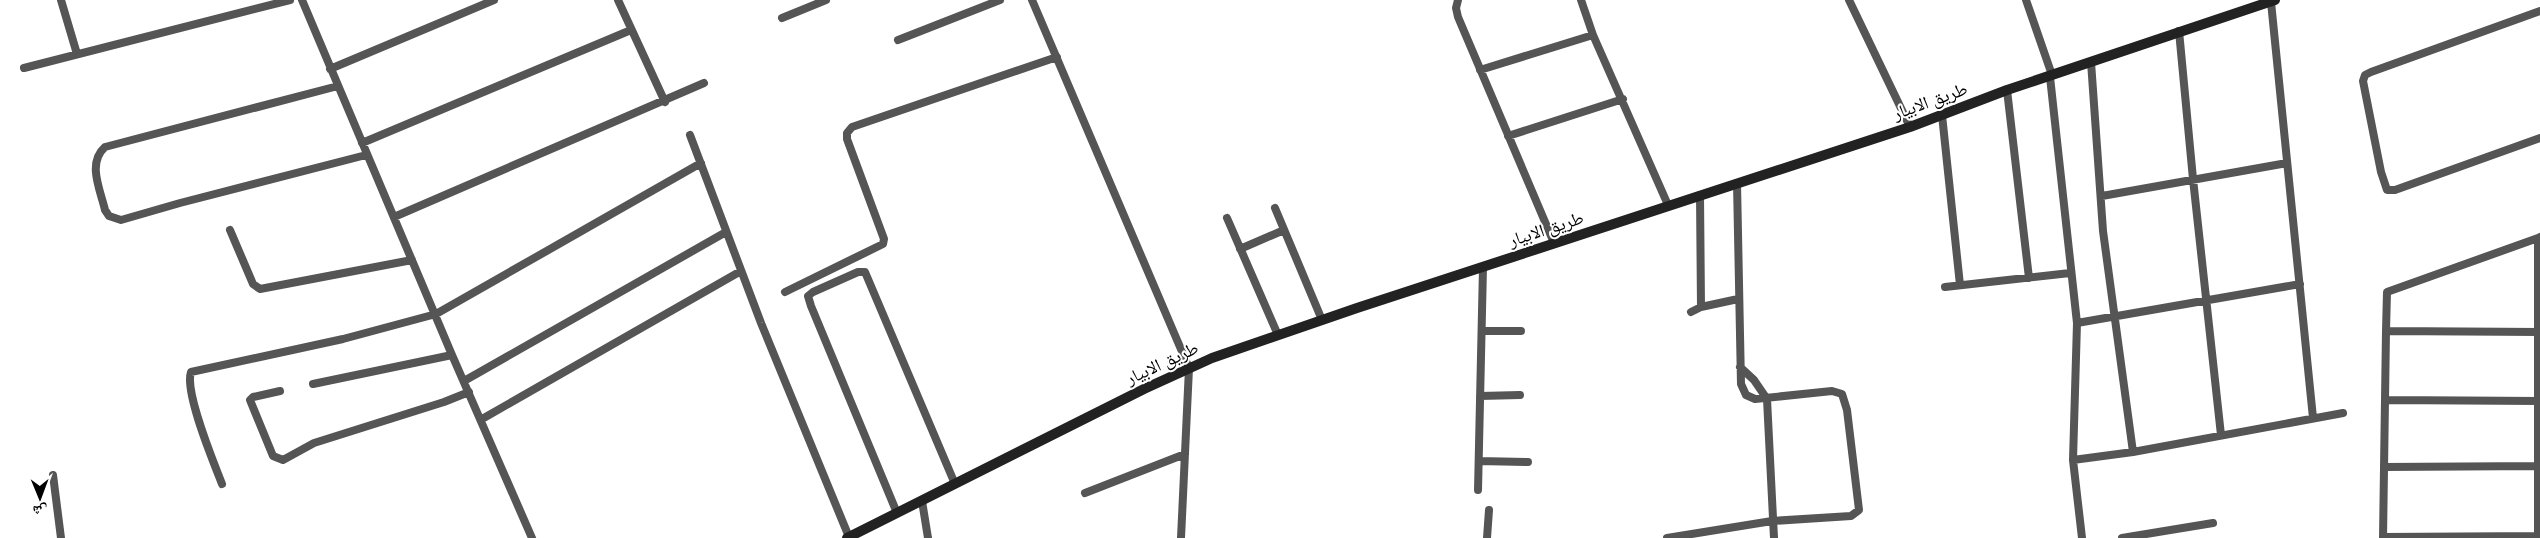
<svg xmlns="http://www.w3.org/2000/svg" width="2540" height="538" viewBox="0 0 2540 538" font-family="Karla,'Noto Naskh Arabic',sans-serif">
  <rect width="100%" height="100%" fill="#fff"/>
  <g fill="none" stroke-linecap="round" stroke-linejoin="round">
    <!-- street -->
    <path stroke="#555" stroke-width="8" d="M61,0l16,54
      M302,0l150,355 80,183
      M618,0l47,102
      M1032,0l157,368 -8,170
      M1458,0l-2,8 2,9 96,226
      M1581,0l12,35 75,170
      M1849,0l61,127
      M2026,0l26,75
      M2271,2l42,416
      M2540,11l-169,61 -6,3 -2,6 18,91 6,18h8l145,-52
      M782,18l44,-18
      M2179,31l14,148 28,256
      M898,40l102,-40
      M2091,62l12,169 30,221
      M24,68l266,-68
      M330,69l164,-69
      M1480,70l113,-35
      M2050,77l27,246 -4,137 9,78
      M338,86l-233,61c-18,16 -5,42 0,63l4,6 12,4 59,-17 186,-48
      M2007,90l22,188
      M1942,115l18,170
      M690,135l71,188 88,214
      M1508,136l115,-37
      M362,143l269,-113
      M1700,195l1,112
      M2102,196l185,-33
      M1275,208l47,112
      M394,217l310,-134
      M1227,218l51,117
      M230,230l23,54 7,5 152,-29
      M1240,249l44,-19
      M1945,287l125,-14
      M785,292l98,-48 1,-5 -37,-100v-6l5,-6 205,-70
      M1691,312l10,-5 37,-8
      M2077,323l223,-39
      M1482,331h39
      M2386,331l1,-39 151,-54
      M1740,367l14,13 13,19 7,139
      M464,381l262,-149
      M313,384l139,-29
      M280,391l-27,6 -3,3 23,56 10,4 31,-17 130,-41 25,-10
      M1480,396l40,-1
      M2385,400l155,1
      M482,419l259,-148
      M2073,460l60,-8 210,-39
      M1479,461l49,1
      M2384,467l156,-1
      M53,475l8,63
      M222,484c-8,-21 -38,-92 -31,-112l152,-33 93,-25 265,-151
      M1478,490l5,-223
      M1085,493l100,-39
      M922,501l6,37
      M897,513l-86,-207 -3,-10 5,-4 45,-20h7l90,212
      M2383,537l157,-1
      M1487,538l2,-28
      M1667,538l105,-17 79,-5 8,-6 -12,-100 -5,-16 -10,-3 -77,8 -9,-4 -5,-11 -4,-201
      M2122,538l91,-15
      M2383,538l3,-207 154,1
      M2538,538v-300l2,-1"/>
    <!-- secondary -->
    <path stroke="#222" stroke-width="10" d="M847,538l297,-149 68,-31 145,-50 553,-181 97,-37 268,-90"/>
  </g>
  <g text-anchor="middle" stroke-width="4" stroke-linejoin="round" paint-order="stroke">
    <!-- street labels -->
    <g font-size="18" fill="#000" stroke="#fff">
      <text transform="translate(1930 101) rotate(-20)" y="6">طريق الابيار</text>
      <text transform="translate(1546 229) rotate(-18)" y="6">طريق الابيار</text>
      <text transform="translate(1162 363) rotate(-25)" y="6">طريق الابيار</text>
    </g>
  </g>
  <!-- north arrow -->
  <g transform="translate(40 498) rotate(179)" stroke="#ffffff" stroke-width="4" paint-order="stroke">
  <path d="M0-4L9 19L0 12L-9 19Z" fill="#000000"/>
  <text y="-8" font-size="14" font-weight="bold" text-anchor="middle" fill="#000000">ش</text>
  </g>
</svg>
